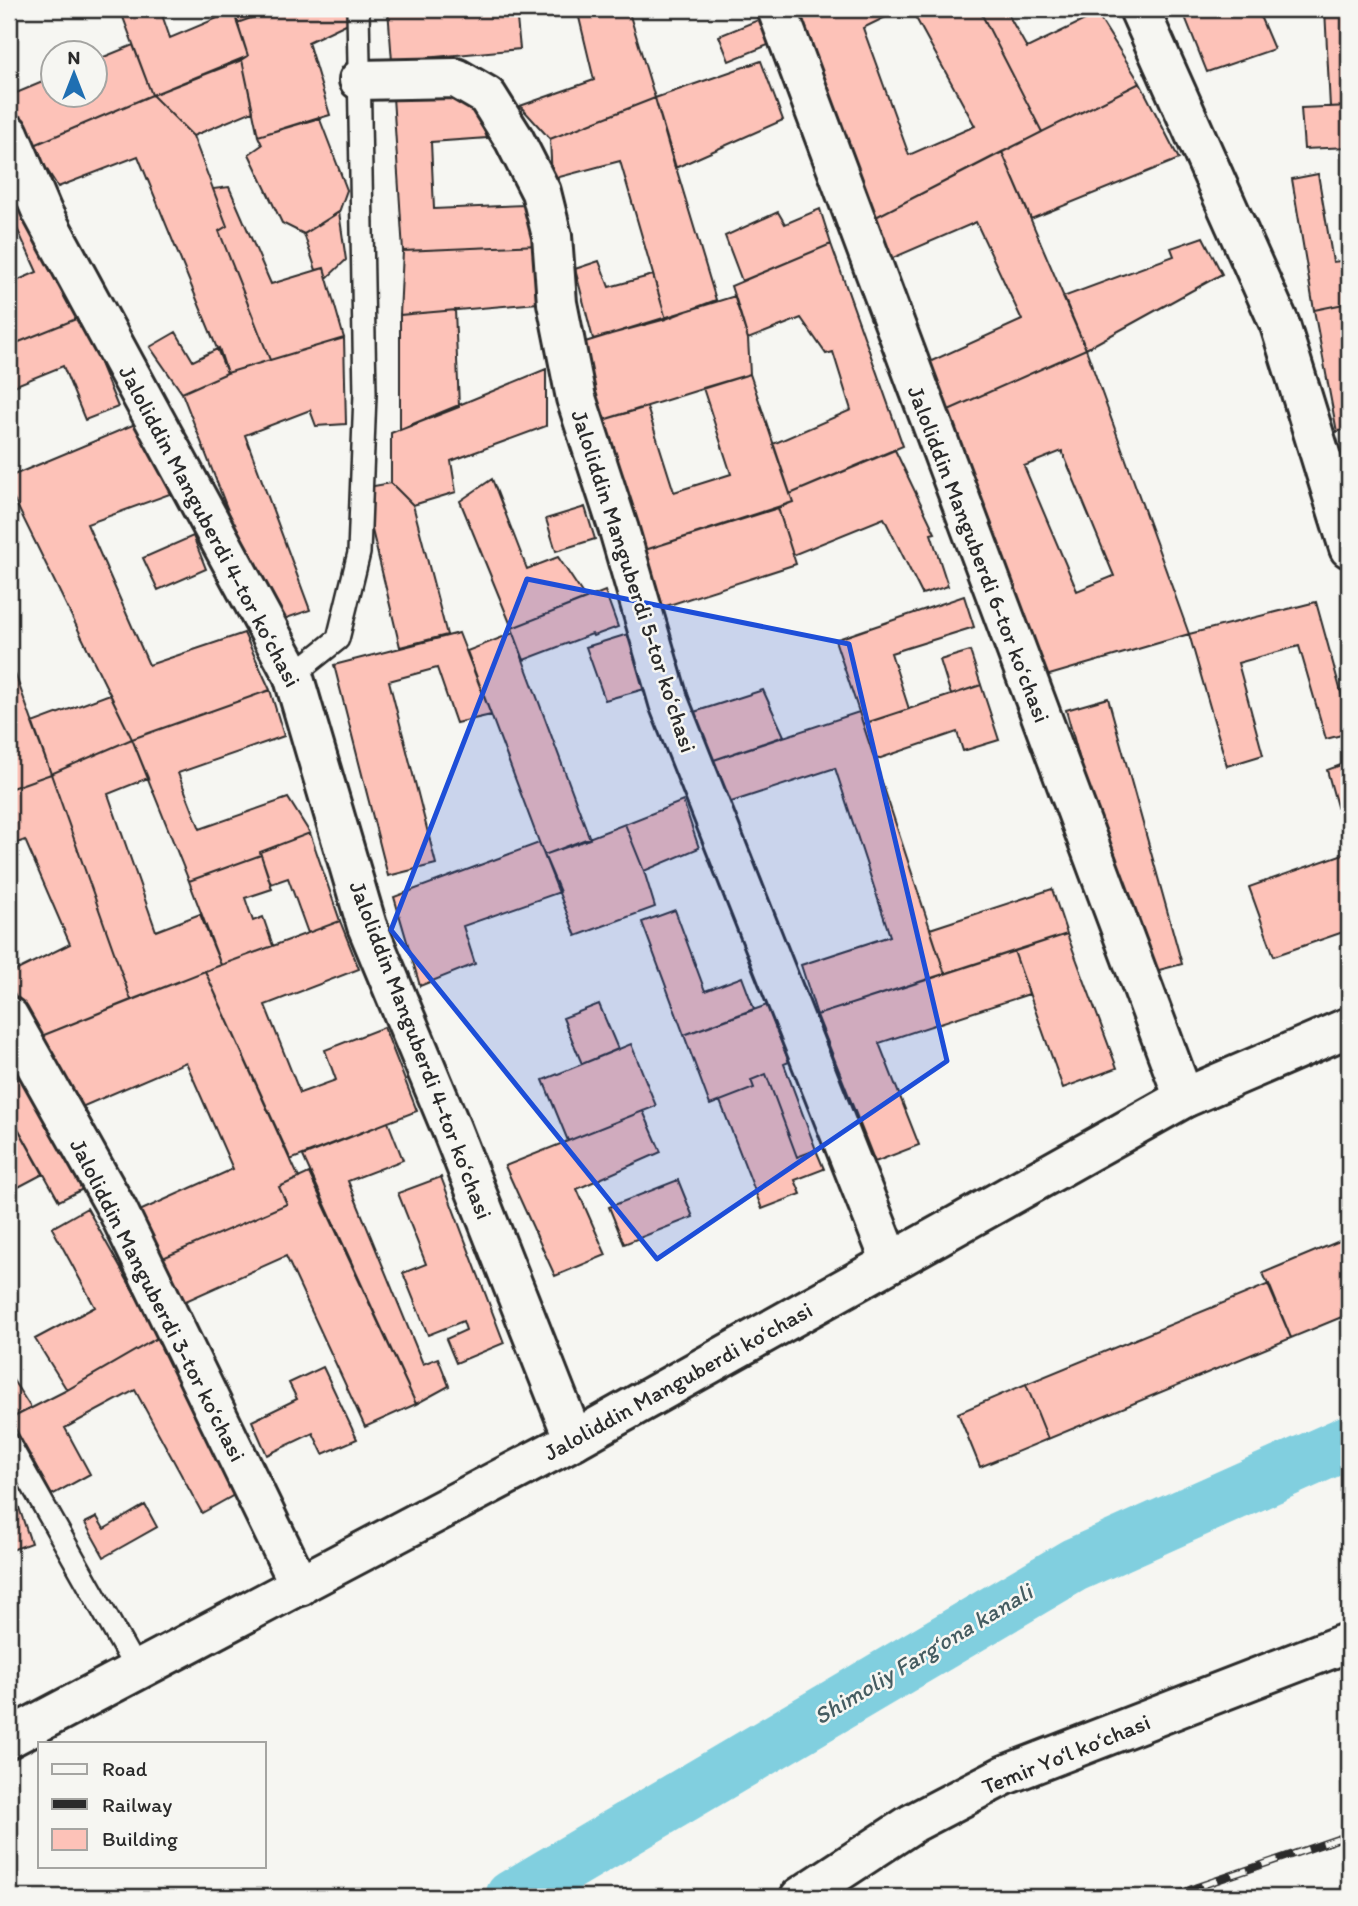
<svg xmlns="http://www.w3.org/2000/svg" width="1358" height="1906" viewBox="0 0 1358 1906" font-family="Itim,sans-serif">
  <rect width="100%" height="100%" fill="#f6f6f2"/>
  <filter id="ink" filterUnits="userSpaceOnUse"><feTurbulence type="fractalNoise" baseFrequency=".0143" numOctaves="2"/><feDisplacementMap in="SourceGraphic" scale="14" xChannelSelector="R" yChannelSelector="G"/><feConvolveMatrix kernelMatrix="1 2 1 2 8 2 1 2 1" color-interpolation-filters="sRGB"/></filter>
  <g filter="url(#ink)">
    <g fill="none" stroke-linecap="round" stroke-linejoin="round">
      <!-- canal -->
      <path stroke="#81cfdf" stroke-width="54" d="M512,1897l562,-332 275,-123"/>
    </g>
    <!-- building -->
    <path fill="#fdc2b8" stroke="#2b2b2b" stroke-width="2" fill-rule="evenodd" d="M120,9h40l10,29 64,-27 14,45 -96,39z
      M234,9h43l-40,14z
      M277,9h71v14l-40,19 22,73 -72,21 -16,-76 6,-4 -11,-33z
      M388,9h128l4,40 -128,12z
      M577,9h51l27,89 -105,41 -30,-33 74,-26z
      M798,9h104l-39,19 46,127 66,-29 -64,-117h68l63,123 -172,88z
      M979,9h26l22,39 70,-34 43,69 -98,49z
      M1182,9h75l17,40 -67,23z
      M1325,9h24v97l-19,1z
      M763,18l10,25 -44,18 -10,-25z
      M133,45l19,50 -120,51 -23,-50 43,-18v16h42v-33z
      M242,60l11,51 -60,25 -41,-41z
      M761,61l22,59 -108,48 -20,-70z
      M1140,83l39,76 -148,60 -29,-67z
      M469,92l18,46 -56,4 3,67 90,-4 14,40 -135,6 -10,-154z
      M152,95l41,41 34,90 -8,5 51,129 -43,13 -89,-217 -80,31 -26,-41z
      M655,98l61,202 -50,19 -46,-158 -68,18 -2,-40z
      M1349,106v41l-45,2 -3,-41z
      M319,117l28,73 -8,22 -35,22 -22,-11 -33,-69 13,-9 -4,-9z
      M9,151l19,45 -19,7z
      M1002,152l84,197 -142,63 -17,-49 95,-43 -46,-98 -90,39 -16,-41z
      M1318,174l15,88 16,-2v43l-35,7 -22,-131z
      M229,187l42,97 53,-16 20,70 -74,22 -51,-129 8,-5 -14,-37z
      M28,196l53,121 -72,29v-62l28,-12 -28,-61v-8z
      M820,209l11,35 -89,37 -17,-45 53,-24 7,12z
      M339,212l7,48 -19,18 -3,-10 -8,2 -12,-36z
      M1203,237l19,37 -136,75 -23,-52 111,-41 -3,-8z
      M831,244l72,202 -113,48 -17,-50 78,-34 -18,-58 -7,2 -25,-36 -53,21 -17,-53z
      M538,245v58l-138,12 3,-64z
      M599,261l10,26 44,-12 13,44 -73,20 -18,-70z
      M735,296l13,43 2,35 -147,46 -21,-77z
      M1349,303v125l-12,4 -23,-122z
      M455,310l4,97 -59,23v-115z
      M81,317l37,90 -33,13 -22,-54 -54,22v-42z
      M176,332l17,29 26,-13 8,25 -45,20 -32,-46z
      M344,338l2,86 -30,2 -6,-16 -65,25 65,175 -38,13 -90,-230 45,-20z
      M1086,349l103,285 -143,42 -102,-264zM1062,451l52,125 -37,15 -53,-125z
      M546,369v57l-95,35 5,31 -43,13 -22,-22v-50z
      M750,374l43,128 -148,48 -42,-130 44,-13 27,85 57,-18 -28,-86z
      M147,419l31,72 -91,33 62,141 95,-32 26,57 -138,49 -123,-250v-12z
      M895,450l40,83 -4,1 17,52 -26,8 -38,-76 -91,37 -15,-47 15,-6 -3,-8z
      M492,479l35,90 31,-12 28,42 -74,29 -52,-127z
      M391,483l22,22 34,130 -47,12 -38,-159z
      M585,507l10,32 -39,12 -10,-32z
      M778,508l18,56 -133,43 -18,-57z
      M193,536l13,33 -48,21 -15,-32z
      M605,591l13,36 -25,9 -1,-2 -68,26 -12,-32z
      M964,596l10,31 -83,26 18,56 -46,15 -28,-84z
      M1316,602l33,119v12l-23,6 -27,-93 -61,17 25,92 -36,11 -38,-132z
      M459,633l32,82 -35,8 -19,-55 -48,13 47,183 -48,12 -54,-211z
      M513,633l77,206 -46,16 -77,-204z
      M628,634l20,54 -43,12 -19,-53z
      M970,651l11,34 -30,10 -11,-35z
      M9,657l42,117 -42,15z
      M981,685l18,55 -36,11 -6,-19 -82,28 -12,-36z
      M270,690l14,46 -106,37 22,56 88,-31 22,35 -50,19 1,3 -72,26 -57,-142z
      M763,690l21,46 -79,27 -17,-49z
      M110,694l22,45 -81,35 -19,-51z
      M1108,698l74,266 -42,11 -74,-265z
      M859,712l86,262 -128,41 -16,-50 89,-29 -55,-168 -116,38 -14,-43z
      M132,739l16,39 -40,16 48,137 44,-17 21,51 -90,35 -80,-226z
      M1349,762v88l-22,-80z
      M51,774l80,226 -92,37 -30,-53v-10l61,-30 -45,-104 -16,6v-57z
      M683,801l16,47 -55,23 -19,-47z
      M625,824l19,47 11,36 -79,29 -32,-81z
      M310,833l30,88 -32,12 -20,-55 -17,6 -11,-32z
      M539,843l21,49 -97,34 12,38 -55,22 -26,-89z
      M1349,852v78l-75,26 -25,-69z
      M261,855l11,34 -27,9 8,23 10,-4 10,29 -52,19 -32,-84z
      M1052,889l15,45 -122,40 -15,-45z
      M675,910l30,81 37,-14 12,32 -70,26 -42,-113z
      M340,921l19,48 -94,36 35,88 36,-13 -11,-30 59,-23 33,84 -127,49 -85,-189z
      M1067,934l50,134 -54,20 -49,-137z
      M1014,951l15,43 -150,49 40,102 -44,17 -58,-147z
      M205,971l94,207 -20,9 8,17 -131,57 -21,-48 98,-44 -47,-107 -109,47 -38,-72z
      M599,1004l19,45 -36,15 -19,-46z
      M767,1005l22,57 -5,2 32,86 -19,7 -31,-83 -15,6 3,8 -44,17 -26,-70z
      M631,1044l25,62 -88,35 -25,-61z
      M9,1052l16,23 -15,8 -1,-2z
      M766,1074l31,83 19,-7 8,19 -29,11 6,14 -39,15 -42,-108 34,-13 -3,-8z
      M25,1075l60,113 -26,13 -50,-89 1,-29z
      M643,1111l18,41 -84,37 29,66 -51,21 -50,-110z
      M9,1112l34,62 -34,18z
      M388,1122l15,38 -55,21 75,183 15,-6 11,28 -33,18 -113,-248z
      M309,1173l107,231 -51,23 -79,-171 -109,49 -21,-44 131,-57 -8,-17z
      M441,1177l63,166 -48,20 -10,-24 20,-9 -3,-9 -35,14 -25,-62 23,-9 -28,-71z
      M678,1180l15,37 -69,27 -15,-37z
      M87,1208l72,129 -92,53 -32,-51 60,-32 -43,-79z
      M1349,1237v77l-58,24 -28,-65z
      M1269,1284l22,54 -243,101 -22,-55z
      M159,1337l84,153 -41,23 -67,-123 -70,38 25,46 -38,21 -42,-76 57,-29z
      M323,1367l34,72 -34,15 -10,-21 -46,22 -15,-34 45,-22 -8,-16z
      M9,1374l22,34 -21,11 -1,-2z
      M1026,1384l22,55 -68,28 -22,-54z
      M9,1478l22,65 -22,8z
      M145,1505l12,22 -53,30 -19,-34 12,-6 7,12z"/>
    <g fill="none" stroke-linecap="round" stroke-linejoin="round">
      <!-- service casing -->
      <g stroke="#2b2b2b" stroke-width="26">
        <path id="service" d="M293,675l45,-36 21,-86 6,-159 -7,-385
          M9,1444l127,225"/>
      </g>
      <!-- minor casing -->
      <g stroke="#2b2b2b" stroke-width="44">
        <path id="minor" d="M777,9l407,1089
          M1139,9l141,316 69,223
          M359,80l97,-2 31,18 27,43 27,53 11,44 5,67 19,95 43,132 50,173 222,559
          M9,134l33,78 251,463 74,251 84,202 123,312
          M9,1017l109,194 182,375"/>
      </g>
      <!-- tertiary casing -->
      <g stroke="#2b2b2b" stroke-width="44">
        <path id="tertiary" d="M800,1897l113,-74 92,-48 344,-133"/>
      </g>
      <!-- secondary casing -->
      <g stroke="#2b2b2b" stroke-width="44">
        <path id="secondary" d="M9,1738l565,-298 610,-342 165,-71"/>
      </g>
      <!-- service -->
      <use href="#service" stroke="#f6f6f2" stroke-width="21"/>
      <!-- minor -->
      <use href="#minor" stroke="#f6f6f2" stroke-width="38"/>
      <!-- tertiary -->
      <use href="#tertiary" stroke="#f6f6f2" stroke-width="38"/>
      <!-- secondary -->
      <use href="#secondary" stroke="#f6f6f2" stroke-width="38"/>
      <!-- rail casing -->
      <g stroke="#2b2b2b" stroke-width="8">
        <path id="rail" d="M1172,1897l25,-10 152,-52"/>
      </g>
      <!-- rail -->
      <use href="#rail" stroke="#f6f6f2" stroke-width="5" stroke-dasharray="16" stroke-linecap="butt"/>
    </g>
  </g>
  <!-- marked area -->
  <path fill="#1d4ed8" fill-opacity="0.2" stroke="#1d4ed8" stroke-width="5" stroke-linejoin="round" d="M527,579l322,65 98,417 -290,198 -266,-329z"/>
  <g text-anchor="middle" stroke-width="5" stroke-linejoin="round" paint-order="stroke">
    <!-- street labels -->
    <g font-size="23" fill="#2b2b2b" stroke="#f6f6f2">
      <text transform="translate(210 526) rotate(62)" y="8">Jaloliddin Manguberdi 4-tor koʻchasi</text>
      <text transform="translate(979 554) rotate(69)" y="8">Jaloliddin Manguberdi 6-tor koʻchasi</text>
      <text transform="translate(634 581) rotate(72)" y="8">Jaloliddin Manguberdi 5-tor koʻchasi</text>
      <text transform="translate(421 1050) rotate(69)" y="8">Jaloliddin Manguberdi 4-tor koʻchasi</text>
      <text transform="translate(158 1300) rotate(63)" y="8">Jaloliddin Manguberdi 3-tor koʻchasi</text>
      <text transform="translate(678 1381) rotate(-29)" y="8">Jaloliddin Manguberdi koʻchasi</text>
      <text transform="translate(1066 1754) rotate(-22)" y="8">Temir Yoʻl koʻchasi</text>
    </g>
    <!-- water labels -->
    <g font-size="24" font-style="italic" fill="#455c61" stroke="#f6f6f2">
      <text transform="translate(923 1654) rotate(-31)" y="8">Shimoliy Fargʻona kanali</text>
    </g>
  </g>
  <!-- margin -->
  <rect width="1358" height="1906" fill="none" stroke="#f6f6f2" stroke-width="35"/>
  <rect x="18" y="18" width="1323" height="1871" fill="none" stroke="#2b2b2b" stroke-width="2.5" filter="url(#ink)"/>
  <!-- legend -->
  <rect x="38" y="1742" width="228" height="126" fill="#f6f6f2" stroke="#a5a5a2" stroke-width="2"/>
  <rect x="52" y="1764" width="35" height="10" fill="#f6f6f2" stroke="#a5a5a2" stroke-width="2"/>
  <text x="102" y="1776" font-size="21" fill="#2b2b2b">Road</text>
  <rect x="52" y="1799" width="35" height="10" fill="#2b2b2b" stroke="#a5a5a2" stroke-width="2"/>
  <text x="102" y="1812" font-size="21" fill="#2b2b2b">Railway</text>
  <rect x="52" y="1829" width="35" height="21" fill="#fdc2b8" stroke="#a5a5a2" stroke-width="2"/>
  <text x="102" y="1846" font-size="21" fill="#2b2b2b">Building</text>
  <!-- north arrow -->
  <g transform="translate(74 74)"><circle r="33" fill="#f6f6f2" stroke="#a5a5a2" stroke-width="2"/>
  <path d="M0-5L12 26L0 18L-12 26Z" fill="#1f6fb2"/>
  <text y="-10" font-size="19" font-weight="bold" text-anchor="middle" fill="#2b2b2b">N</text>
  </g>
</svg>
